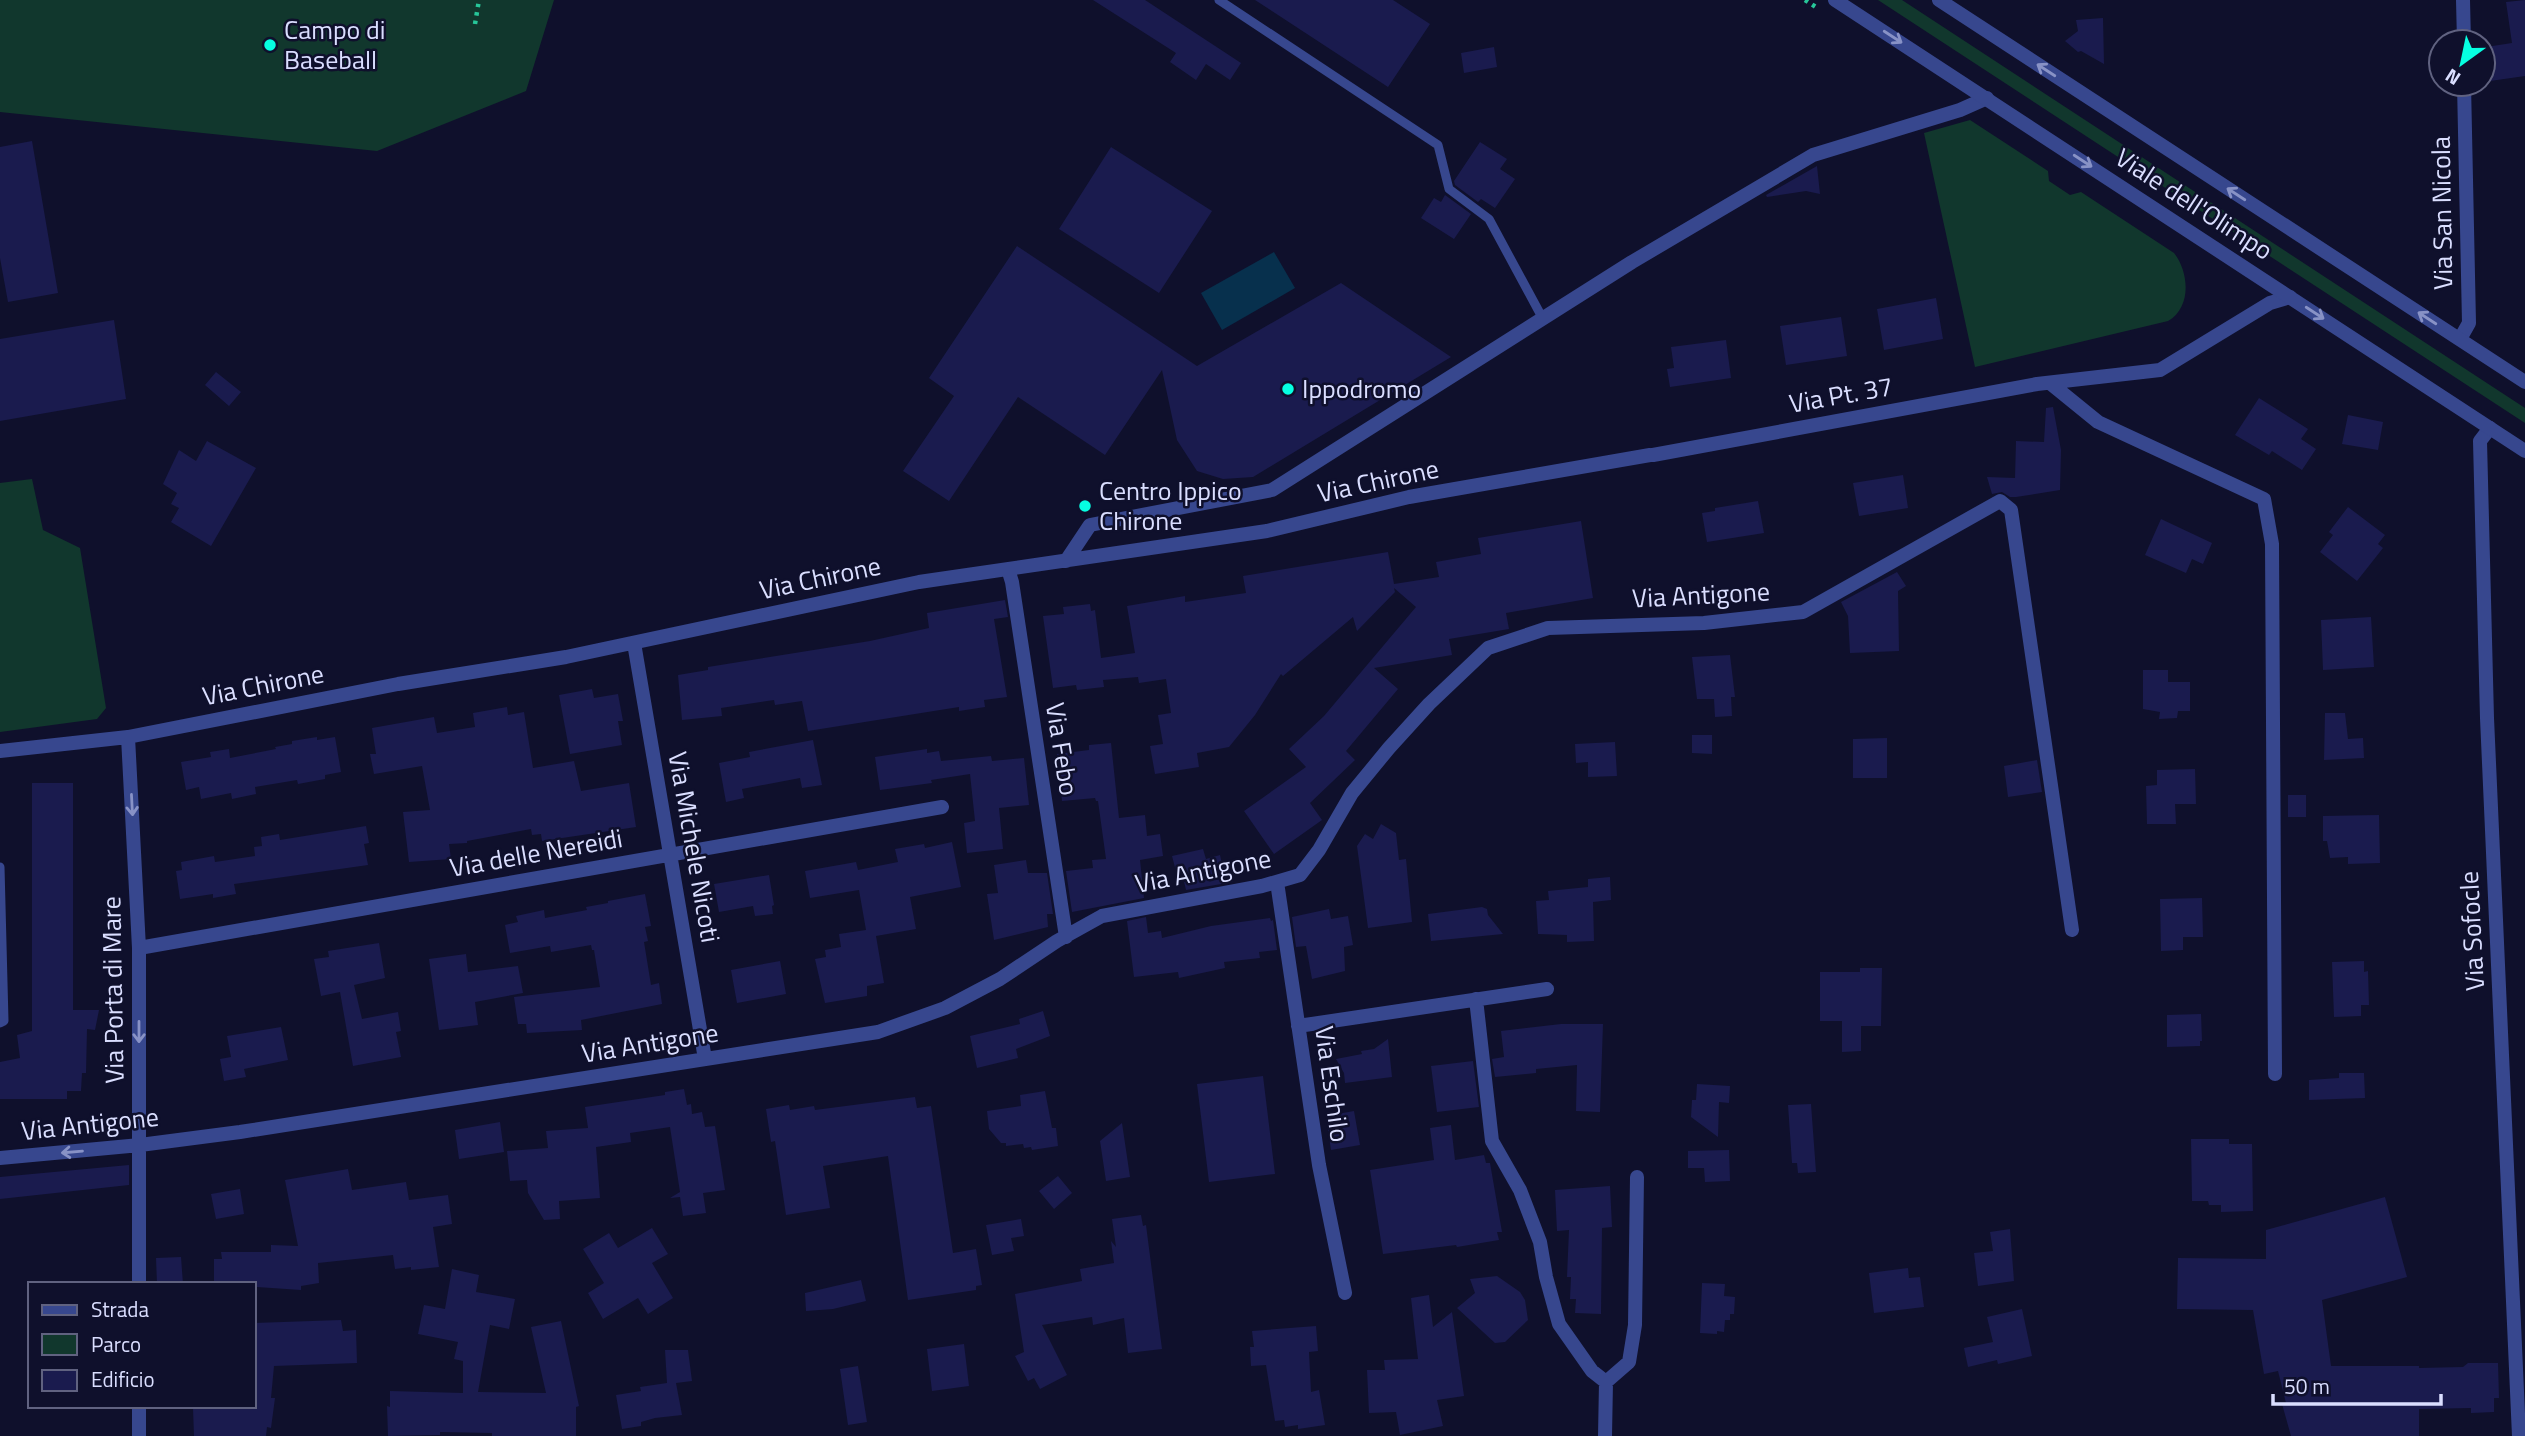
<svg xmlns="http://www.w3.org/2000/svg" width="2525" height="1436" viewBox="0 0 2525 1436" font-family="'Titillium Web',sans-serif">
  <rect width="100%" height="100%" fill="#0f102c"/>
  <!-- green -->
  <path fill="#11372d" d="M0,0h554l-28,91 -149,60 -377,-39z
    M1878,0h24l623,408v15z
    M1970,120l78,51 1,10 21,14 11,-3 93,61c15,19 18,54 -6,68l-193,46 -51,-234z
    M32,479l11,51 37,18 26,160 -9,11 -97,13v-249z"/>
  <!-- water -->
  <path fill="#07304d" d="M1274,252l21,36 -73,42 -21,-37z"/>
  <!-- building -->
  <path fill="#1a1b4e" d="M1093,0h52l96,63 -11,17 -24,-16 -10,16 -26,-18 6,-9z
    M1255,0h138l37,24 -42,63z
    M2525,0v76l-35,5 -4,-34 26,-4 -6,-41z
    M2103,18l1,46 -23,-13 -3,1 -13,-11 13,-10 -2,-11z
    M1494,47l3,20 -33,6 -3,-20z
    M32,141l26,152 -50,9 -8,-44v-111z
    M1480,142l27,17 -7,10 15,10 -20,29 -14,-9 -3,3 -23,-17 -1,-4z
    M1111,147l101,64 -53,82 -100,-64z
    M1817,166l3,28 -14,-3 -39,6 -1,-2z
    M1445,195l26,19 -17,25 -33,-21 13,-20 7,4z
    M1017,246l180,120 144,-83 110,74 -198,120 -30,2 -26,-8 -20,-31 -15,-70 -57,85 -87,-58 -69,104 -46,-30 51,-75 -25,-18z
    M1936,298l7,41 -59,11 -7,-41z
    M1841,317l6,39 -61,9 -6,-39z
    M114,320l12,79 -126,22v-82z
    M1726,340l5,38 -61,9 -3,-18 7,-1 -3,-21z
    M216,372l25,20 -12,14 -24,-21z
    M2259,398l49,31 -7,10 15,10 -14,21 -30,-19 -3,4 -34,-20z
    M2053,407l8,43 -1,40 -44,7h-6l-8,-5 -10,2 -5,-17 28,1 1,-37 28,1 2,-34z
    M2348,415l35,7 -5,28 -36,-6z
    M207,441l49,27 -45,78 -40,-24 8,-14 -8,-4 6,-11 -14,-9 16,-34 17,11z
    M1903,475l5,33 -49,8 -6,-33z
    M1758,501l6,32 -57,9 -5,-29 13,-2v-3z
    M2348,507l37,28 -7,9 5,4 -26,33 -37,-29 13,-17 -4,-3z
    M2161,519l51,24 -9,21 -11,-5 -6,14 -41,-18z
    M1581,521l12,77 -87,15 3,16 -60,10 3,16 -78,13 24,21 -52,62 9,9 -45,43 12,17 -48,34 -30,-43 62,-44 -17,-18 35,-33 92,-109 -22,-19 1,4 -38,39 -4,-14 -70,59 -2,-2 -26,41 -26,32 -32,6 2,14 -44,7 -5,-28 13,-2 -5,-29 13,-2 -5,-34 -27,4 -1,-6 -35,3 1,7 -27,3 -1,-5 -23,3 -10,-72 21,-2 -1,-7 27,-3 1,7 4,-1 6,48 34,-5 -8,-47 58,-10v6l61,-9 -3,-17 145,-24 6,32 45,-7 -3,-15 45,-8 -3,-16z
    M1897,572l9,14 -8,5 1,60 -49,2 -2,-37 -7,-14z
    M1005,600l3,17 -14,2 13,78 -23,3 1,7 -26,4v-4l-151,24 -6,-30 -27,4 -1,-5 -53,8 1,8 -40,4 -4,-45 30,-5v-3l162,-26 59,-13 -2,-15z
    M2371,617l3,50 -51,3 -2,-50z
    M1730,655l5,42h-4l1,19 -17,1 -1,-18h-17l-5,-42z
    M2143,670h25v12h22v29h-12l-1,7 -18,1 1,-7 -17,-3z
    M592,689l2,9 24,-4 5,27h-5l4,24 -52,9 -11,-59z
    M507,707l1,8 16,-3 9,56 41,-7 7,30 48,-8 7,44 -94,14 -1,-7 -9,1 -1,-6 -64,12v2l-18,1 2,15 -42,3 -6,-50 27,-2 -8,-44 -48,8 -4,-20h6l-4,-26 62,-11 3,16 38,-6 -2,-14z
    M2325,713h20l3,26 15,-1 1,20 -40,2z
    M1692,735h20v19l-20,-1z
    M317,737v3l18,-3 6,35 -16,3v4l-27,5 -1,-4 -42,7 1,7 -24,5 -1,-6 -30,6 -2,-12 -13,3 -5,-28 30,-5 -1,-5 19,-3 1,9 46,-9 -1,-2 17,-3v-3z
    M1887,738v40h-34v-39z
    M813,740l9,45 -20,3 -2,-10 -58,11 2,9 -18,4 -7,-39 31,-6 -1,-5z
    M1615,742l2,34 -29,1v-15l-12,1 -1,-19z
    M1111,743l8,75 26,-3 2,21 13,-2 3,22 -23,4 4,38 -72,14 -6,-41 27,-3 -1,-8 14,-1 -8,-58h-2l-1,-3 -33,3 -5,-47 32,-4v-5z
    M927,749v4l12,-2 2,10 50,-5 1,5 32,-3 5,47 -30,3 4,41 -36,4 -3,-30 11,-2 -5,-47 -39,6 1,3 -52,7 -5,-33z
    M2037,760l5,32 -34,5 -4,-31z
    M2195,769l1,35h-21l1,20h-29l-1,-38 11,-1v-15z
    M32,783h41v227h26l-4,20 -8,-1 -1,44h-4l-1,18h-14v8h-67v-37l20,-4 -3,-23 15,-4z
    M2288,795h18v22h-18z
    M2379,815l1,48 -32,1v-7l-18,1 -3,-17h-4v-25z
    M1381,824l15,9 3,27 7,-1 6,63 -44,6 -11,-82 8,-12 8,5z
    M366,826l3,17 -5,1 4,21 -134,19 2,10 -23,4v-4l-33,5 -4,-28 6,-1 -1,-8 33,-6 1,6 40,-6 -1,-9 8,-1 -1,-9 18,-3 1,6z
    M952,842l9,45 -51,10 6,32 -40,7 8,47 -17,3v10l-42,7 -10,-44 11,-2 -1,-7 16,-3 -2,-13 27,-4 -7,-40 -49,8 -5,-27 51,-9 2,8 40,-8 -3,-13 29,-5 1,4z
    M1203,849l3,10 14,-4 2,9 6,-2 5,20 -47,8 -4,-17 -5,2 -5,-19z
    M1026,860l2,13h19l6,41h-6l1,13 -54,13 -7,-46 11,-1 -4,-28z
    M769,875l5,30 -2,1 1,8 -18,2 -2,-10 -34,6 -5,-28z
    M1610,877l1,23 -18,2 1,39 -27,1v-7l-29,-1 -2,-33 13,-1 -1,-9 40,-4v-8z
    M645,894l6,32 -6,1 3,14 -4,1 7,43 8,-2 3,21 -81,16 1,10 -55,3 -1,-9h-8l-4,-27 86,-10 -6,-37h-2l-1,-5 -40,7 -1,-6 -40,7 -5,-28 13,-3 -2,-6 28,-6 1,8 42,-8 -1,-3 22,-4v-2z
    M2202,898l1,39h-20v13l-22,1 -1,-52z
    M1482,907l5,2 1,6 15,19 -72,7 -3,-27z
    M1329,909l2,10 17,-3 5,29 -9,2 1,24 -33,8 -6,-33 -10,1 -4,-30z
    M1146,917l2,16 13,-2 1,7 49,-12 59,-8 1,3 2,-1 4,30 -18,2 1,6 -36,4 1,6 -46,10 -1,-6 -44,5 -7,-56z
    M379,943l6,35 -31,7 8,34 36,-7 3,19 -5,1 5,25 -48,9 -13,-74 -19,4 -7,-37 15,-2 -1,-6z
    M466,954l2,18 50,-6 5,27 -48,9 3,23 -39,5 -10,-71z
    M780,961l6,33 -49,9 -6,-33z
    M2364,961v11l4,-1 1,34h-8v11l-27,1 -2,-55z
    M1860,968h22l-1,58h-20v25l-19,1v-31h-22v-49h40z
    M1043,1011l7,25 -34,13 2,9 -41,10 -7,-32 50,-12 -1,-5z
    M2201,1014l1,27h-2v5l-33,1v-32z
    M1561,1024h42l-3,88 -24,-1 1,-46 -41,4v4l-41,4 -3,-18 12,-2 -3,-26z
    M281,1027l7,33 -44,9 2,8 -22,4 -4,-22 11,-2 -4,-21z
    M1388,1039l4,38 -47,6 -1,-10 -8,-14 26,-5 -1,-3 13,-2z
    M1473,1061l6,46 -42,5 -6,-46z
    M2339,1073h25l1,25 -56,2v-20l30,-2z
    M1263,1076l12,98 -66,8 -12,-98z
    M1697,1084l33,2 -1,17 -10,-1 -1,35 -27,-20 1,-17h4z
    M684,1089l3,16 4,-1 1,10 10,-2 3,15 10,-1 10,64 -22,3 3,20 -23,3 -3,-19 -10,1 10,-6 -10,-65 -40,6 1,9 -35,5 4,51 -41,3 1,18 -16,1 -16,-27 -1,-13 -17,1 -3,-30 41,-3 -2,-17 42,-3 -3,-21 80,-12v-3z
    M1045,1091l7,37h4l2,18 -26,4 -1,-3 -7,1 -1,-4 -17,2v-3h-5l-12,-14 -2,-18 34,-5 -1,-11z
    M915,1097l2,11 14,-2 22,147 23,-4 6,36 -6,1v4l-68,10 -20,-144 -65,10 7,42 -44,7 -11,-74 -4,1 -5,-33 23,-4 1,5 24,-4 1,4z
    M1811,1104l5,68 -18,1 -1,-10h-5l-4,-58z
    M1354,1111l6,34 -29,5 -5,-34z
    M500,1122l4,30 -45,7 -4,-29z
    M1122,1123l8,54 -24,4 -6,-40z
    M1451,1125l4,35 29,-5 2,8h4l12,69h-5l2,8 -42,7 -1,-2 -73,9 -13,-84 64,-10 -4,-32z
    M2191,1139h38v5h23l1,67 -32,1v-7h-12l-1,-4h-16z
    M1729,1150l1,31 -25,1 -1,-14h-16v-17z
    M129,1165v20l-129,14v-22z
    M348,1169l4,21 54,-8 3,18 39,-5 4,29 -19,3 6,40 -28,3v-3l-16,2 -2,-14 -75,8 1,20 -18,3v4l-44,-3v-3h-43v-25h8l-1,-7h50v-7l27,1 -13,-66z
    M1058,1176l14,17 -18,16 -15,-18z
    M1610,1186l2,41 -10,1 -1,86 -26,-1 1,-14h-6l1,-22h-4l2,-47 -12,1 -2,-41z
    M240,1189l4,25 -28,5 -5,-25z
    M2385,1197l22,80 -85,23 9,66h88v2l44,-1 5,-4h30l1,35h-5v14l-23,1v-5l-52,1v27h-128l-9,-32 4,-1 -8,-32 -14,3 -11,-64 -76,-1 1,-51 88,1v-29z
    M1141,1215l2,11 3,-1 16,124 -34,4 -4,-35 -31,7 -1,-8 -50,8 25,50 -27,14 -6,-11 -6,3 -13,-25 9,-4 -9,-58 67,-13 -2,-12 34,-6 -3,-22 5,6 -4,-28z
    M1021,1219l3,17 -13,2 3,13 -22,4 -6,-30z
    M652,1228l16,26 -16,9 21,35 -25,16 -10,-16 -35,21 -15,-26 16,-10 -21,-34 26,-16 9,15z
    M2010,1229l4,52 -36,5 -4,-33 19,-2 -3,-19z
    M181,1257l2,27h-26l-1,-26z
    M1908,1268l1,10 11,-1 4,30 -50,6 -5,-40z
    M452,1269l27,6 -3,17 39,7 -6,30 -19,-4 -12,67 68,1 -15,-66 30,-6 18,85 -3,1v29h-84v-3l-52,-1v3l-52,1 -1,-30 3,1v-16l73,2v-32l-9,-2 4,-17 -40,-8 6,-29 21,4z
    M1497,1276l23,16 5,8 3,20 -23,22 -10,1 -38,-35 18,-15 -5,-14z
    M861,1280l5,21 -33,8 -27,2 -1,-18z
    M1702,1283l23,1 -1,12 11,1 -1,17h-4v6h-5l-1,12 -7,-1v3l-17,-1z
    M1429,1295l4,32 19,-15 12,84 -27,4 6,26 -43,9 -4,-23 -27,1 -2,-43h18l-1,-10 34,-1 -7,-61z
    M2022,1309l10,47 -34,8 -1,-4 -29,7 -4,-19 29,-6 -6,-25z
    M341,1320l2,11 13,-1 1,33 -83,3 -3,32h4l-4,30 -4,-1 -1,9h-72l-1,-28 57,1v-3h4v-83z
    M1316,1326l2,25 -9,1 2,40 8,-2 6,35 -27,4v-4l-13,2 -1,-7 -9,1 -9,-56 -15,1 -1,-19h4l-2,-16z
    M964,1344l5,42 -37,5 -5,-42z
    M665,1350h23l4,31 -16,2 6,32 -27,3 -14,4v4l-19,3 -6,-34 25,-4 -1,-4 27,-4z
    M858,1366l9,56 -19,3 -8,-56z"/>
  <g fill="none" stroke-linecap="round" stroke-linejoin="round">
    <!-- path -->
    <path stroke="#27c699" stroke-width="4.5" stroke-dasharray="3.5 5" stroke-linecap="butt" d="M1805,0l14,9
      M475,24l4,-24"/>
    <!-- service -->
    <path stroke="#37478e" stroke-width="9" d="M1219,0l219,145 11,44 40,30 54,100
      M0,867l4,154 -4,2"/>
    <!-- minor -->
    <path stroke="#37478e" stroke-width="14" d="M2463,0l1,42
      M2460,339l9,-16 -5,-239
      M2050,383l48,39 166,77 8,45 3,530
      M2490,428l-10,13 7,277 32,718
      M1653,455l384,-71 123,-14 110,-67 20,-6
      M1066,561l24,-36 182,-35 360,-228 181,-107 147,-45 27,-12
      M1008,569l4,13 54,355
      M634,643l71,416
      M128,737l11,211v336
      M0,751l128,-14 270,-53 168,-27 353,-75 348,-51 142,-34 241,-42
      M1277,882l42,283 26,128
      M139,948l803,-141
      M1476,999l16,142 28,49 20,52 6,35 13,47 33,47 14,11
      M1298,1026l249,-37
      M0,1158l140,-13 100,-13 638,-100 67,-24 55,-29 57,-38 45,-25 160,-30 38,-11 19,-25 33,-57 37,-45 40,-44 59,-56 60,-20 156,-5 99,-11 197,-111 11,9 61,420
      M1606,1382l23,-20 6,-37 2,-148
      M139,1436v-30
      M1605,1436l1,-54"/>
    <!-- tertiary -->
    <path stroke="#37478e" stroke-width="14" d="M1835,0l690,451
      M1939,0l586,382"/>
  </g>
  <!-- one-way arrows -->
  <defs><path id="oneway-shaft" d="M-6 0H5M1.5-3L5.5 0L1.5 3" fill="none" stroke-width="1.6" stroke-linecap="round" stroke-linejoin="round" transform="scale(1.75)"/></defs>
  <g stroke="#8892c6">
    <use href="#oneway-shaft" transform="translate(1893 37) rotate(33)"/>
    <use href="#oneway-shaft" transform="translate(2046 70) rotate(-147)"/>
    <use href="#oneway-shaft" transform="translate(2083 161) rotate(33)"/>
    <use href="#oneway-shaft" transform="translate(2236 194) rotate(-147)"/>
    <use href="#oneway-shaft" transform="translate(2315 313) rotate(33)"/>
    <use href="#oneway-shaft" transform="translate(2427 318) rotate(-147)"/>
    <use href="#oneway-shaft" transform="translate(132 805) rotate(87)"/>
    <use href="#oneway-shaft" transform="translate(139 1032) rotate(90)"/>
    <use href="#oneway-shaft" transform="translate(72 1152) rotate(175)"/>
  </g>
  <!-- markers -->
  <g fill="#06ffe1" stroke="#0f102c" stroke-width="2.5">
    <circle cx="270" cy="45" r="7"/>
    <circle cx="1288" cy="389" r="7"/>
    <circle cx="1085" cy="506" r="7"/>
  </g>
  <g text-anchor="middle" stroke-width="5" stroke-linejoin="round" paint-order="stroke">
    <!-- poi labels -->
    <g font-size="26" fill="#dadeff" stroke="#0f102c" text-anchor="start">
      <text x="284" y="39">Campo di<tspan x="284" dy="30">Baseball</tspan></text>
      <text x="1302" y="398">Ippodromo</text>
      <text x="1099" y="500">Centro Ippico<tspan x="1099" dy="30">Chirone</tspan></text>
    </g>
    <!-- street labels -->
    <g font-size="26" fill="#dadeff" stroke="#0f102c">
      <text transform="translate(2194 204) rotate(33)" y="9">Viale dell'Olimpo</text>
      <text transform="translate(2442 213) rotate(-91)" y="9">Via San Nicola</text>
      <text transform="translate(1841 395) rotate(-10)" y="9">Via Pt. 37</text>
      <text transform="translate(1378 481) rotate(-12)" y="9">Via Chirone</text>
      <text transform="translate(820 578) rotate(-12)" y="9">Via Chirone</text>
      <text transform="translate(1701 595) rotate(-3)" y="9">Via Antigone</text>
      <text transform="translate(263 685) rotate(-11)" y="9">Via Chirone</text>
      <text transform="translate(1062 749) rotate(81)" y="9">Via Febo</text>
      <text transform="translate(694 847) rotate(80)" y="9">Via Michele Nicoti</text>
      <text transform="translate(536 853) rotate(-10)" y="9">Via delle Nereidi</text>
      <text transform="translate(1203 871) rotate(-11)" y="9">Via Antigone</text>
      <text transform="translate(2472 931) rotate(-93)" y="9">Via Sofocle</text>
      <text transform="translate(113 990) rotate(-91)" y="9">Via Porta di Mare</text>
      <text transform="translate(650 1043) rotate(-9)" y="9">Via Antigone</text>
      <text transform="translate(1332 1084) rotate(82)" y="9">Via Eschilo</text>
      <text transform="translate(90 1124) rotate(-6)" y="9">Via Antigone</text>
    </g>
  </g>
  <!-- legend -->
  <rect x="28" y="1282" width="228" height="126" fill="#0f102c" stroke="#606280" stroke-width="2"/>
  <rect x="42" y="1305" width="35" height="10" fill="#37478e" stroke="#606280" stroke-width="2"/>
  <text x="91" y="1317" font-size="21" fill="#dadeff">Strada</text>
  <rect x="42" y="1334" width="35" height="21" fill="#11372d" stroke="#606280" stroke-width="2"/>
  <text x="91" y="1352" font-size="21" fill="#dadeff">Parco</text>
  <rect x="42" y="1370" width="35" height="21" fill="#1a1b4e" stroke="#606280" stroke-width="2"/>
  <text x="91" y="1387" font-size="21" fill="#dadeff">Edificio</text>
  <!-- north arrow -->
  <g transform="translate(2462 63) rotate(213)"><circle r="33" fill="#0f102c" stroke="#606280" stroke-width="2"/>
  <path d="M0-5L12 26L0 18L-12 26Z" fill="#06ffe1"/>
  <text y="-10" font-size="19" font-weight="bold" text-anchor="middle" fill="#dadeff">N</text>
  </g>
  <!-- scale -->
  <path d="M2273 1394v10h168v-10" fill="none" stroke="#dadeff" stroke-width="3.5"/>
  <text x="2284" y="1394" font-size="21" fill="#dadeff" stroke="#0f102c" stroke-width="5" paint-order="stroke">50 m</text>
</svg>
